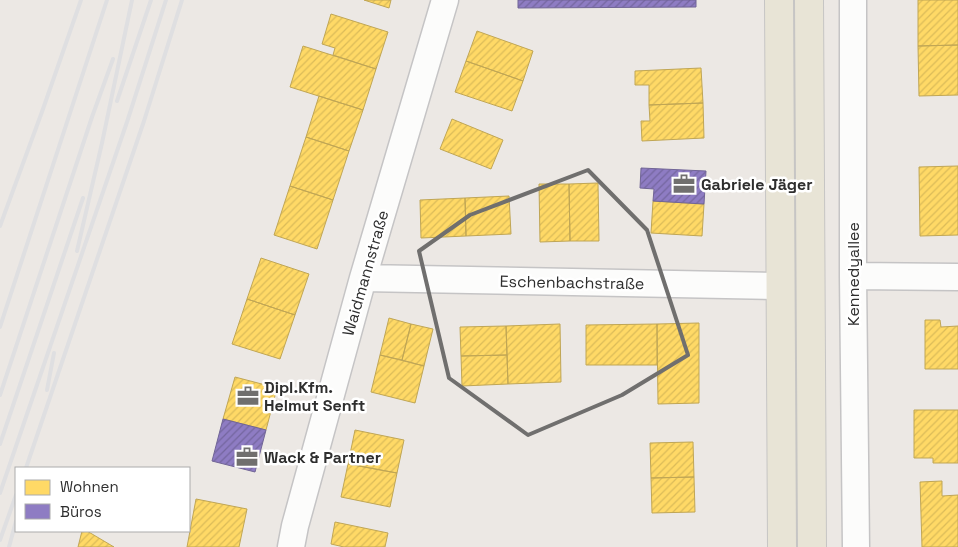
<svg xmlns="http://www.w3.org/2000/svg" width="958" height="547" viewBox="0 0 958 547" font-family="'Space Grotesk',sans-serif">
  <defs>
    <pattern id="homes-hatch" width="6" height="6" patternUnits="userSpaceOnUse" patternTransform="scale(1.25)"><rect width="6" height="6" fill="#ffd966"/><path d="M-1 1l2-2M0 6l6-6M5 7l2-2" fill="none" stroke="#dbbb59"/></pattern>
    <pattern id="offices-hatch" width="6" height="6" patternUnits="userSpaceOnUse" patternTransform="scale(1.25)"><rect width="6" height="6" fill="#8e7cc3"/><path d="M-1 1l2-2M0 6l6-6M5 7l2-2" fill="none" stroke="#74669f"/></pattern>
  </defs>
  <rect width="100%" height="100%" fill="#ece8e4"/>
  <!-- homes -->
  <path fill="url(#homes-hatch)" stroke="#c0a655" d="M364,0h27l-2,8z
    M918,0h40v45l-40,1z
    M331,14l57,18 -12,37 -43,-14 2,-7 -13,-4z
    M477,31l56,20 -10,30 -57,-20z
    M958,45v50l-39,1 -1,-50z
    M303,46l73,23 -13,41 -73,-23z
    M466,61l57,20 -11,30 -57,-19z
    M701,68l2,35 -54,2v-20h-14v-14z
    M319,96l44,14 -14,41 -43,-14z
    M703,103l1,35 -62,3 -1,-20h9l-1,-16z
    M452,119l51,21 -12,29 -51,-20z
    M306,137l43,14 -16,49 -43,-14z
    M958,166v69l-38,1 -1,-69z
    M598,183l1,58h-29l-1,-57z
    M539,184h30l1,57 -30,1z
    M290,186l43,14 -16,49 -43,-14z
    M509,196l2,38 -45,2 -1,-38z
    M465,198l1,38 -45,2 -1,-38z
    M653,201l51,3 -2,32 -51,-3z
    M261,258l48,16 -14,41 -48,-16z
    M247,299l48,16 -15,44 -48,-15z
    M389,318l22,6 -9,36 -22,-5z
    M925,320h15l1,7 17,-1v43h-33z
    M699,323v80l-41,1 -1,-80z
    M411,324l22,5 -9,37 -22,-6z
    M560,324l1,58 -53,2 -2,-58z
    M657,324v41h-71v-40z
    M506,326l1,29 -46,1 -1,-29z
    M380,355l44,11 -9,37 -44,-11z
    M507,355l1,29 -46,2 -1,-30z
    M235,377l42,11 -11,42 -43,-11z
    M914,410h44v53h-25v-5h-19z
    M355,430l49,10 -7,33 -49,-9z
    M693,442l1,35 -43,1 -1,-35z
    M348,464l49,9 -7,34 -49,-10z
    M694,477l1,35 -43,1 -1,-35z
    M942,481v15l16,-1v52h-36l-2,-65z
    M196,499l51,10 -8,38h-52z
    M335,522l53,11 -3,14h-41l-13,-3z
    M82,531h5l27,16h-36z"/>
  <!-- offices -->
  <path fill="url(#offices-hatch)" stroke="#716596" d="M518,0h178v7l-178,1z
    M641,168l65,3 -2,33 -51,-3 1,-12 -14,-1z
    M223,419l43,11 -11,42 -43,-11z"/>
  <g fill="none" stroke-linecap="round" stroke-linejoin="round">
    <!-- street casing -->
    <g stroke="#c5c4c5" stroke-width="29">
      <path id="street" d="M853,0v276l3,271
        M853,276l105,1
        M363,278l418,8
        M291,547l4,-21 68,-248 82,-278"/>
    </g>
    <!-- primary casing -->
    <g stroke="#c6c5c4" stroke-width="30">
      <path id="primary" d="M779,0l3,547
        M809,0l3,547"/>
    </g>
    <!-- street -->
    <use href="#street" stroke="#fcfcfb" stroke-width="26"/>
    <!-- primary -->
    <use href="#primary" stroke="#e8e4d6" stroke-width="28"/>
    <!-- rail -->
    <path stroke="#dfdfe1" stroke-width="4" d="M117,101l34,-101
      M0,226l43,-117 38,-109
      M77,251l25,-108 30,-143
      M0,327l107,-327
      M47,390l7,-37
      M0,395l92,-278 21,-58
      M0,444l83,-246
      M26,468l118,-347 38,-121
      M0,493l128,-374 38,-119
      M0,540l16,-45
      M9,547l7,-26"/>
  </g>
  <!-- marked area -->
  <path fill="none" stroke="#706f6e" stroke-width="4" stroke-linejoin="round" d="M588,170l59,60 41,125 -66,40 -94,40 -79,-57 -30,-127 51,-36z"/>
  <!-- icons -->
  <defs>
    <g id="office-bare" transform="scale(1.725)"><path d="M-6-3h4V-5.5h4V-3h4V5H-6ZM-1-4.5V-3h2v-1.5ZM-6 0V1H6V0Z" fill="#706f6e" stroke="#fff" stroke-width="2.5" paint-order="stroke"/></g>
  </defs>
  <g fill-rule="evenodd">
    <use href="#office-bare" x="684" y="184"/>
    <use href="#office-bare" x="248" y="396"/>
    <use href="#office-bare" x="247" y="457"/>
  </g>
  <g text-anchor="middle" stroke-width="5" stroke-linejoin="round" paint-order="stroke">
    <!-- poi labels -->
    <g font-size="16" font-weight="bold" fill="#2e2e2e" stroke="#fff" text-anchor="start">
      <text x="701" y="190">Gabriele Jäger</text>
      <text x="264" y="393">Dipl.Kfm.<tspan x="264" dy="18">Helmut Senft</tspan></text>
      <text x="264" y="463">Wack &amp; Partner</text>
    </g>
    <!-- street labels -->
    <g font-size="16" fill="#2e2e2e" stroke="#fff">
      <text transform="translate(365 273) rotate(-74)" y="6">Waidmannstraße</text>
      <text transform="translate(853 274) rotate(-90)" y="6">Kennedyallee</text>
      <text transform="translate(572 282) rotate(1)" y="6">Eschenbachstraße</text>
    </g>
  </g>
  <!-- legend -->
  <rect x="15" y="467" width="175" height="65" fill="#ffffff" stroke="#ababab"/>
  <rect x="25" y="480" width="25" height="15" fill="#ffd966" stroke="#ababab"/>
  <text x="60" y="492" font-size="15" fill="#2e2e2e">Wohnen</text>
  <rect x="25" y="504" width="25" height="15" fill="#8e7cc3" stroke="#ababab"/>
  <text x="60" y="517" font-size="15" fill="#2e2e2e">Büros</text>
</svg>
